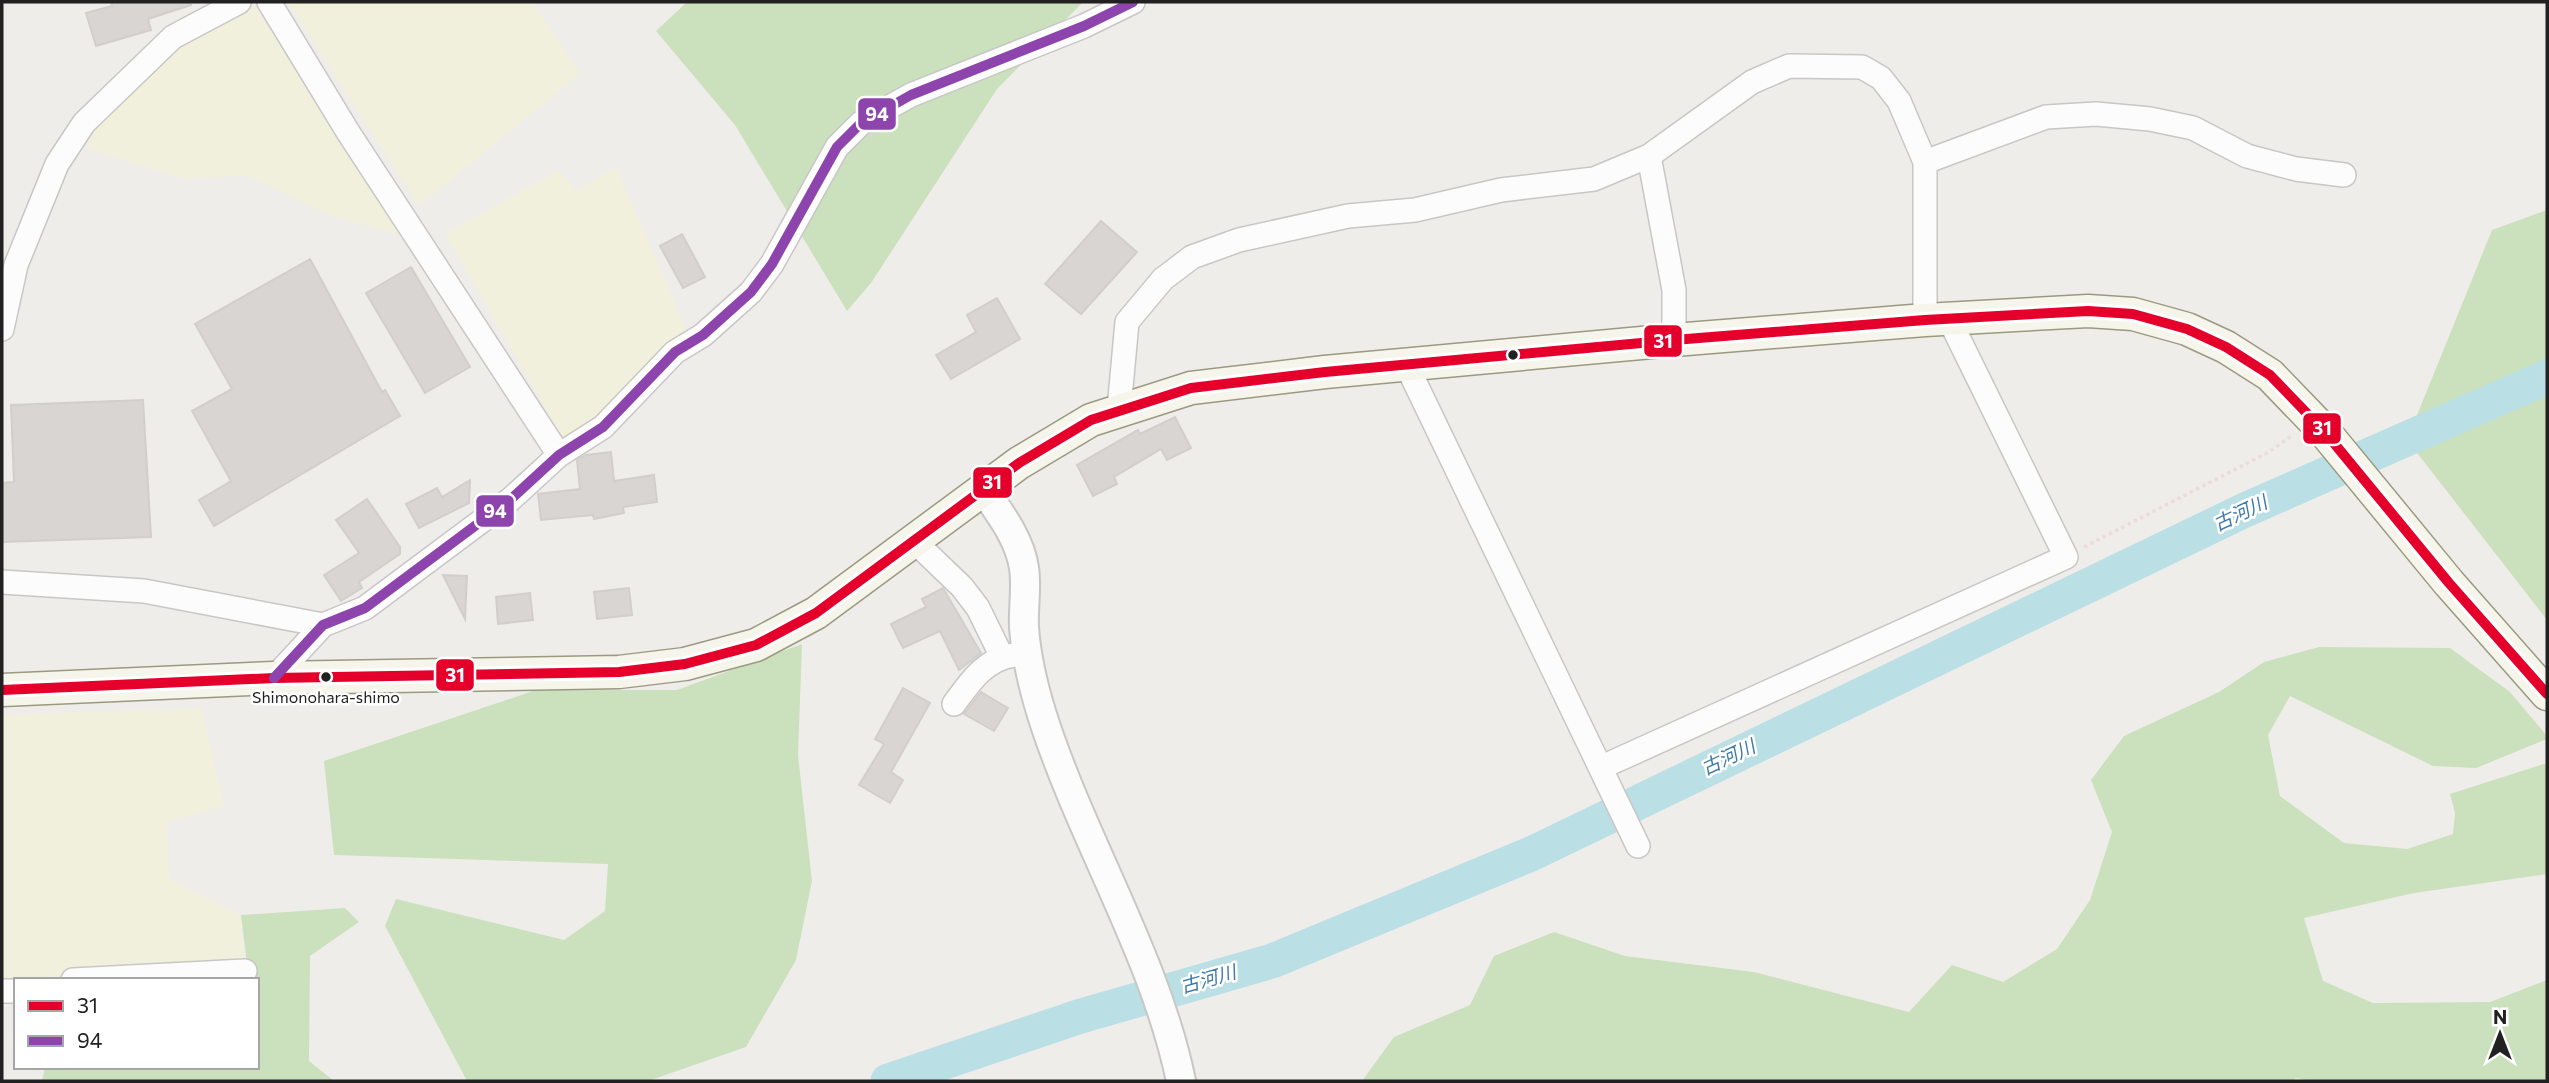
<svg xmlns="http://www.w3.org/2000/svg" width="2549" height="1083" viewBox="0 0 2549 1083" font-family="Commissioner,'Noto Sans JP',sans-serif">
  <rect width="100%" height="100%" fill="#efedea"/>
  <!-- farmland -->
  <path fill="#f1f0dc" d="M288,2h245l47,72 -161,132z
    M255,6l150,230 -73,-20 -86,-41 -61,4 -94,-29 -6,-8 86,-93z
    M616,167l76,175 -123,107 -124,-215 114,-64 17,21z
    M201,708l23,98 -58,16 4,58 71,35 4,56 -95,9h-134l-14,11v-276z"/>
  <!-- forest -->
  <path fill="#cbe0bd" d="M687,2h396l-86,87 -126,194 -24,28 -112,-186 -79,-94z
    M2547,210v410l-140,-180 85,-210z
    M802,644l-4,111 14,126 -16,79 -50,87 -98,34h-181l-82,-155 11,-27 168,41 41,-29 3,-47 -274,-9 -10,-94 212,-71h141z
    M2319,647l131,1 60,44 37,44v3l-71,29 -43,-2 -143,-70 -22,39 12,61 64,47 63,6 46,-15 2,-21 -5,-19 97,-31v111l-133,19 -110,25 19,63 50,22 117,-1 57,-22v101h-237l-14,-3 -3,3h-931l32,-44 76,-32 24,-49 60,-24 71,24 129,16 155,40 43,-47 51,17 54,-33 33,-49 22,-68 -21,-52 33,-44 95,-44 45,-30z
    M345,908l14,14 -49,34 -1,105 25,20h-292l3,-14h212v-87h-8l-8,-65z"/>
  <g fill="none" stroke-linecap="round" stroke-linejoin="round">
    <!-- river -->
    <path stroke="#badfe5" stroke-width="35" d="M888,1081l193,-65 191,-55 259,-107 714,-344 302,-133"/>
  </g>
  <!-- building -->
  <path fill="#d8d5d2" stroke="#d2cecb" stroke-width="2" d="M111,2h79l1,3 -43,14 3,11 -55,16 -10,-33 26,-7z
    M1101,221l36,31 -56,62 -36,-30z
    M682,234l23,43 -22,11 -23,-42z
    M310,259l72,133 3,-2 15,26 -186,110 -15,-26 32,-19 -39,-70 40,-22 -37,-65z
    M411,267l59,100 -45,26 -59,-100z
    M997,298l23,41 -69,40 -15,-24 40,-23 -9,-17z
    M143,400l8,137 -149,5v-59l12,-1 -3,-77z
    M1175,417l16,31 -24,12 -6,-11 -47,28 3,7 -24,12 -16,-31 61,-35 2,4z
    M611,452l3,29 40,-6 3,27 -34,5 1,6 -30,6 -1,-4 -52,5 -3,-26 42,-5 -3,-29 9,-5z
    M470,480l-1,23 -50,25 -13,-24 31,-16 5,9z
    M367,499l33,48v7l-41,28 3,6 -21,13 -17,-26 35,-22 -23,-33z
    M443,575l24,1 -2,43z
    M629,588l3,27 -35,4 -3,-27z
    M943,588l38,65 -22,17 -19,-39 -37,17 -12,-24 35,-17 -4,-8z
    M530,593l3,27 -35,4 -2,-27z
    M903,688l27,15 -39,69 12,8 -13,23 -31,-18 25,-41 -9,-5z
    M981,692l27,16 -14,23 -30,-17z"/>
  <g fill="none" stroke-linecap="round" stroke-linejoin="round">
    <!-- minor casing -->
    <g stroke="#c8c7c6" stroke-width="26">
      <path id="minor" d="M269,2l79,130 211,323
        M1649,156l25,134v50
        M1925,162l121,-45 50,-3 54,5 43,9 54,28 49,13 48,6
        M2,329l14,-64 41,-101 27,-41 89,-86 66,-35
        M1407,366l231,480
        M1119,409l8,-87 36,-43 29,-22 47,-17 109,-24 67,-6 86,-20 93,-11 55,-23 103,-74 37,-16 73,1 19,11 18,23 26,61v158
        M914,541l48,46 16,21 24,49
        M2,582l142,9 179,34
        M274,678l49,-53 42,-17 146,-109 48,-44 44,-28 72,-75 28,-17 48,-43 21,-28 65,-117 24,-24 50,-28 173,-69 49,-24
        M954,704c16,-22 31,-45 60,-49
        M1602,767l464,-210 -117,-238
        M73,980l172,-9
        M2,991h14"/>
    </g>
    <!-- tertiary casing -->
    <g stroke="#c8c7c6" stroke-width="32">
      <path id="tertiary" d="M983,489c16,23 37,50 41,79 3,19 -1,40 0,59 2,30 9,59 18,88 39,123 113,240 139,366"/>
    </g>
    <!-- secondary casing -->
    <g stroke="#9a9a80" stroke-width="35">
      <path id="secondary" d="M2,690l272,-12 345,-6 66,-8 71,-19 60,-32 203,-150 72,-43 100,-32 134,-16 349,-32 251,-20 163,-9 45,3 54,15 39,18 44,28 54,56 125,152 98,111"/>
    </g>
    <!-- path -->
    <path stroke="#ecdbda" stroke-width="3.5" stroke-dasharray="3.5 3.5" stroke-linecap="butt" d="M2084,547l183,-94 26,-18"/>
    <!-- minor -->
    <use href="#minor" stroke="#fdfcfc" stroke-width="23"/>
    <!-- tertiary -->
    <use href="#tertiary" stroke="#fdfcfc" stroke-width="28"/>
    <!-- secondary -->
    <use href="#secondary" stroke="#f5f5ec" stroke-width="32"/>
    <!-- bus-1 casing -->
    <g stroke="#fff" stroke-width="16">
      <path id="bus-1" d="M2,690l272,-12 345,-6 66,-8 71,-19 60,-32 203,-150 72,-43 100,-32 134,-16 349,-32 251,-20 163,-9 45,3 54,15 39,18 44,28 54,56 125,152 98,111"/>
    </g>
    <!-- bus-2 casing -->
    <g stroke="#fff" stroke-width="16">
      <path id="bus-2" d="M274,678l49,-53 42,-17 146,-109 48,-44 44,-28 72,-75 28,-17 48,-43 21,-28 65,-117 24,-24 50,-28 173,-69 49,-24"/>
    </g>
    <!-- bus-1 -->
    <use href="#bus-1" stroke="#e4002b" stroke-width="10"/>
    <!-- bus-2 -->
    <use href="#bus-2" stroke="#8e44ad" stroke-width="10"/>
  </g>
  <!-- markers -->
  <g fill="#212121" stroke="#fff" stroke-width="2.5">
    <circle cx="1513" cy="355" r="6"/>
    <circle cx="326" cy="677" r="6"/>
  </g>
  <g text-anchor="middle" stroke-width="5" stroke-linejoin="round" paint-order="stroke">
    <!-- bus labels -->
    <g font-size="16" fill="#212121" stroke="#fff">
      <text x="326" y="703">Shimonohara-shimo</text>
    </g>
    <!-- water labels -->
    <g font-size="19" font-style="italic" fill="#3e7aaa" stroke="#fff">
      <text transform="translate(2240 513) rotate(-25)" y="7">古河川</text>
      <text transform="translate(1728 757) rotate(-25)" y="7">古河川</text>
      <text transform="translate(1208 979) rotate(-16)" y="7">古河川</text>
    </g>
  </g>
  <g stroke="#fff" stroke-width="2.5">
    <rect x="857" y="97" width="40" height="34" rx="7" fill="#8e44ad"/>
    <rect x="1643" y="324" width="40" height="34" rx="7" fill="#e4002b"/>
    <rect x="2302" y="412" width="40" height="33" rx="7" fill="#e4002b"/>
    <rect x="972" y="466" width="41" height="33" rx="7" fill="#e4002b"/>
    <rect x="475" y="494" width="40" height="34" rx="7" fill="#8e44ad"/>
    <rect x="435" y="658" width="40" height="34" rx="7" fill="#e4002b"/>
  </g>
  <g font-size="19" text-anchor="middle" font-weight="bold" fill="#fff">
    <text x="877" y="121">94</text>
    <text x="1663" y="348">31</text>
    <text x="2322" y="435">31</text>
    <text x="992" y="489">31</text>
    <text x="495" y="518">94</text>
    <text x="455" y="682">31</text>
  </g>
  <!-- border -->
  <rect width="2549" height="1083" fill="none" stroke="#212121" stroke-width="7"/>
  <!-- legend -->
  <rect x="14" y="978" width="245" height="91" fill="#ffffff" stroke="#a6a6a6" stroke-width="2"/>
  <rect x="28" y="1001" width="35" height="10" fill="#e4002b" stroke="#a6a6a6" stroke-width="2"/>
  <text x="77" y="1013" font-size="21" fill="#212121">31</text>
  <rect x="28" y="1036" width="35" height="10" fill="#8e44ad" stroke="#a6a6a6" stroke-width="2"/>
  <text x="77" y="1048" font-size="21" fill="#212121">94</text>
  <!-- north arrow -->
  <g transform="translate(2500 1034)" stroke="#ffffff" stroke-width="5" paint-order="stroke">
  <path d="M0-5L12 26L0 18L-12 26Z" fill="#212121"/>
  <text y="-10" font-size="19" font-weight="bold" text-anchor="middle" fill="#212121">N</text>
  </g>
</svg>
